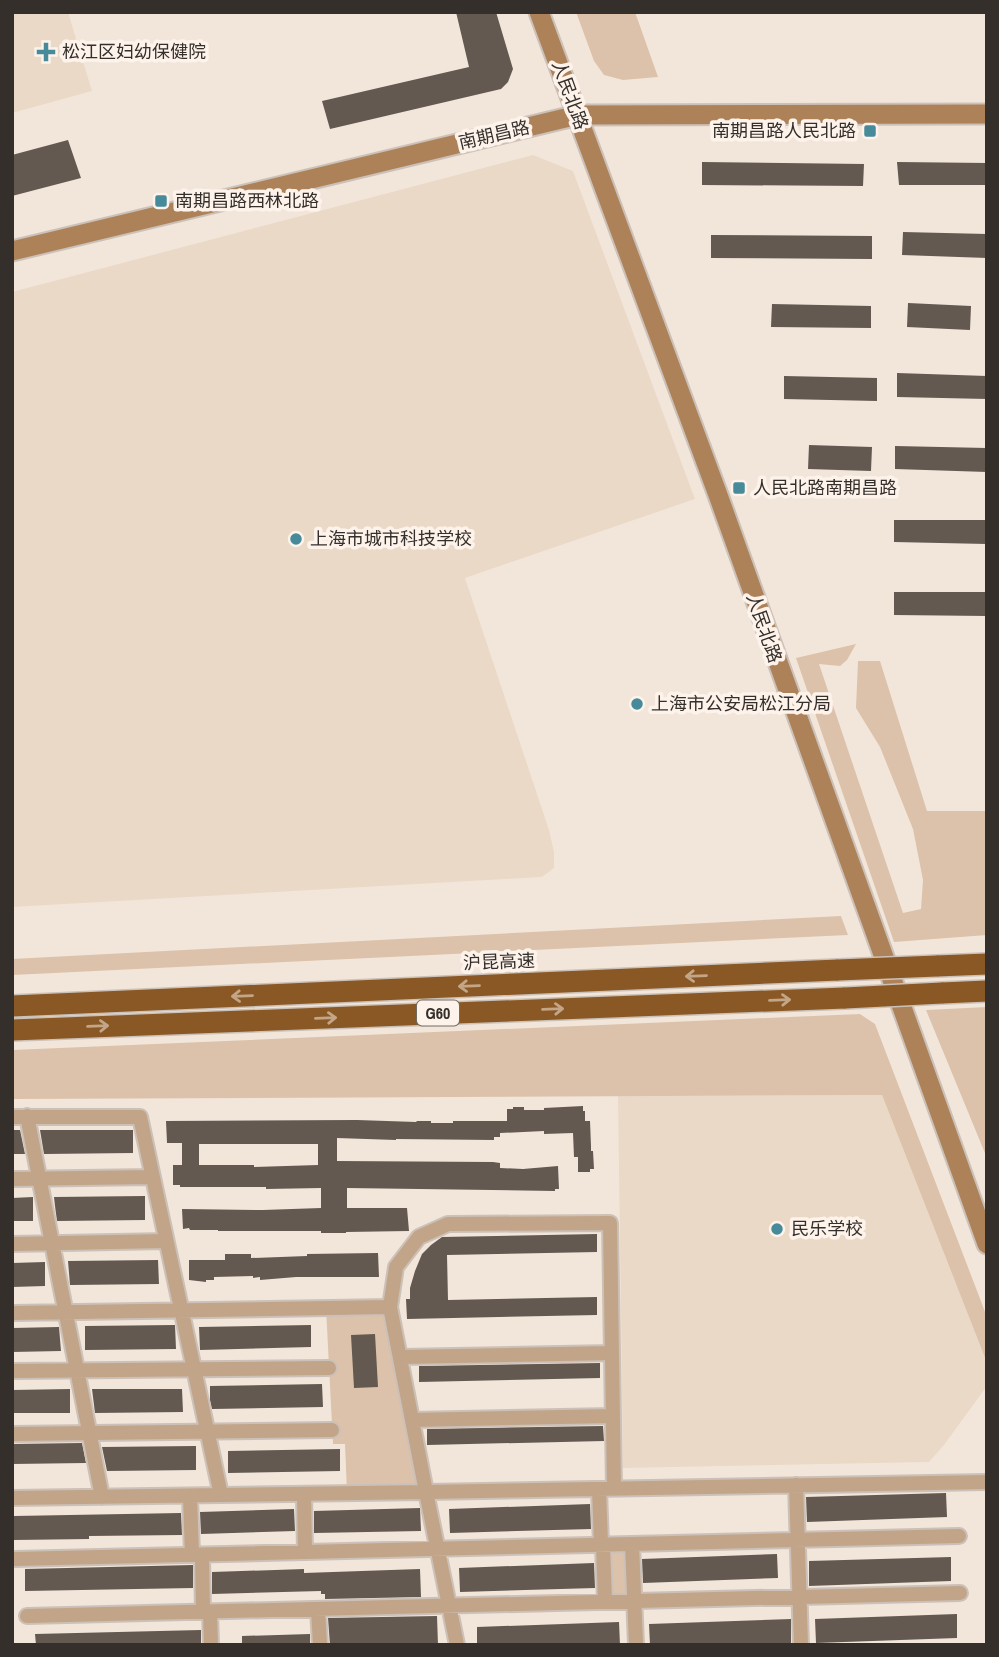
<svg xmlns="http://www.w3.org/2000/svg" width="999" height="1657" viewBox="0 0 999 1657" font-family="'Archivo Narrow','Noto Sans SC',sans-serif">
  <rect width="100%" height="100%" fill="#f2e6db"/>
  <!-- built -->
  <path fill="#ebd9c8" d="M12,12h56l24,79 -80,22z
    M533,155l40,16 122,328 -230,79 84,252 5,22v16l-12,9 -530,30v-615z
    M882,1095l105,268v23l-43,59 -15,17 -306,6 -5,-372z"/>
  <!-- green -->
  <path fill="#dcc2aa" d="M576,12h59l23,65 -35,3 -19,-5 -10,-14z
    M856,644l-9,16 -7,6 -21,-2 84,249 18,-4 2,-29 -10,-51 -33,-82 -24,-39 2,-47h22l47,150h60v124l-93,7 -98,-284z
    M841,916l7,19 -836,40v-16z
    M987,1007v151l-61,-148z
    M860,1014l15,10 112,293v46l-105,-268 -870,4v-49z
    M390,1307l36,185 -79,1 -2,-49h-12l-7,-136z
    M632,1544l1,57h-28l-2,-56z"/>
  <!-- building -->
  <path fill="#635950" fill-rule="evenodd" d="M456,12h40l17,57 -5,13 -7,7 -171,40 -8,-28 147,-34z
    M68,140l13,38 -69,18v-41z
    M702,162l162,2 -1,22 -161,-1z
    M897,162l90,1v22h-88z
    M903,232l84,2v24l-85,-3z
    M711,235l161,1v23l-161,-1z
    M908,303l63,3 -1,24 -63,-3z
    M772,304l99,2v22l-100,-1z
    M897,373l90,3v23l-90,-2z
    M784,376l93,2v23l-93,-2z
    M809,445l63,2 -1,24 -63,-2z
    M895,446l92,2v24l-92,-3z
    M894,520h93v24l-93,-2z
    M894,592h93v24l-93,-1z
    M583,1106v5h2v10h5l1,25v5h2l1,18h-4v3h-12v-15h-4l-1,-24 -29,1v-3l-44,2v4h-6v3l-98,-1v1l-59,-2v23l156,1 7,1v5l23,1 35,-3 1,23h-4v2l-208,-3v20h60l2,23 -63,1v1h-25v-2h-103v-1h-28l-1,-2 -6,1 -1,-20 81,1 58,-2v-20l-55,1v-2h-86v-2h-7v-20h9v-22h-15l-1,-22 191,-1 59,2 1,-1h14v2h22v-2h54v-12h6v-2h11v3h20v-2zM199,1144h119v21l-64,2v-2h-55z
    M12,1130h8l5,24h-13z
    M40,1130h93v23l-89,1z
    M145,1196v24l-88,1 -2,-15 -1,-9z
    M33,1197v24h-21v-23z
    M597,1234v18l-150,3 1,45 149,-3v18l-190,4 -1,-20h4v-11l5,-17 7,-17 9,-9 11,-8z
    M378,1253l1,24h-83l-36,3v-3l-7,1v-2l-39,1v3h-8v2l-17,-2v-20h36v-6h26v4l56,-2v-2z
    M158,1260l1,24 -89,1 -2,-24z
    M45,1262v24l-33,1v-24z
    M175,1325l1,24 -91,1v-24z
    M311,1325v22l-111,3 -1,-23z
    M59,1327l2,24 -49,1v-24z
    M375,1334l3,53 -24,1 -3,-53z
    M600,1363v15l-181,4v-16z
    M322,1384l1,23 -111,2 -2,-9v-14z
    M70,1389v24h-58v-23z
    M92,1389h90l1,23 -88,1z
    M603,1426l1,15 -177,4v-16z
    M82,1443l4,20 -74,1v-20z
    M196,1446v24l-89,1 -5,-24z
    M340,1449v22l-112,2v-22z
    M946,1493l1,24 -140,5 -1,-25z
    M590,1504l1,25 -141,4 -1,-24z
    M420,1508l1,23 -107,2v-22z
    M294,1509l1,22 -94,3 -1,-22z
    M181,1513l1,22 -93,1v3l-75,1v-24z
    M777,1554l1,24 -135,5 -1,-24z
    M951,1557v24l-142,5v-25z
    M594,1563l1,25 -135,4 -1,-24z
    M193,1565v23l-168,3v-22z
    M304,1569v4l116,-4 1,28 -96,2v-5h-4v-3l-109,3v-22z
    M957,1614v24l-141,5 -1,-24z
    M437,1616l1,29h-108l-2,-27z
    M791,1619v24l-141,2 -1,-21z
    M619,1622l1,23h-143v-18z
    M201,1630v15h-165l-1,-11z
    M310,1634v11h-68v-9z"/>
  <g fill="none" stroke-linecap="round" stroke-linejoin="round">
    <!-- street casing -->
    <g stroke="#ccc1b8" stroke-width="18">
      <path id="street" d="M27,1116l75,381
        M12,1117h128l81,378
        M12,1179l140,-2
        M12,1244l154,-3
        M390,1307l6,-40 23,-30 29,-13 162,-1 4,265
        M12,1313l378,-6 36,185 561,-10
        M400,1357l212,-4
        M12,1371l317,-3
        M412,1420l201,-4
        M12,1434l320,-4
        M796,1485l5,160
        M599,1489l2,56
        M304,1494l1,58
        M190,1496l2,59
        M12,1498l414,-6 31,153
        M632,1544l4,101
        M603,1545l2,56
        M202,1555l1,57
        M15,1559l944,-23
        M318,1609l2,36
        M210,1612l1,33
        M27,1616l933,-23"/>
    </g>
    <!-- secondary casing -->
    <g stroke="#ccc1b8" stroke-width="23">
      <path id="secondary" d="M539,12l179,483 269,749
        M12,251l566,-136 409,-1"/>
    </g>
    <!-- highway casing -->
    <g stroke="#ccc1b8" stroke-width="24">
      <path id="highway" d="M937,966l50,-2
        M942,993l45,-2
        M12,1006l826,-36
        M12,1030l833,-32"/>
    </g>
    <!-- street -->
    <use href="#street" stroke="#c2a489" stroke-width="14"/>
    <!-- secondary -->
    <use href="#secondary" stroke="#ae8259" stroke-width="19"/>
    <!-- highway -->
    <use href="#highway" stroke="#895824" stroke-width="21"/>
    <!-- highway-bridge casing -->
    <g stroke="#ccc1b8" stroke-width="24" stroke-linecap="butt">
      <path id="highway-bridge" d="M838,970l99,-4
        M845,998l97,-5"/>
    </g>
    <!-- highway-bridge -->
    <use href="#highway-bridge" stroke="#895824" stroke-width="21"/>
  </g>
  <!-- one-way arrows -->
  <defs><path id="oneway-shaft" d="M-6 0H5M1.5-3L5.5 0L1.5 3" fill="none" stroke-width="1.6" stroke-linecap="round" stroke-linejoin="round" transform="scale(1.75)"/></defs>
  <g stroke="#c3a688">
    <use href="#oneway-shaft" transform="translate(696 976) rotate(178)"/>
    <use href="#oneway-shaft" transform="translate(469 986) rotate(178)"/>
    <use href="#oneway-shaft" transform="translate(242 996) rotate(178)"/>
    <use href="#oneway-shaft" transform="translate(780 1000) rotate(-2)"/>
    <use href="#oneway-shaft" transform="translate(553 1009) rotate(-2)"/>
    <use href="#oneway-shaft" transform="translate(326 1018) rotate(-2)"/>
    <use href="#oneway-shaft" transform="translate(98 1026) rotate(-2)"/>
  </g>
  <!-- markers -->
  <g fill="#478a9a" stroke="#fdf3eb" stroke-width="2.5">
    <path d="M42.5 41.5h7v7h7v7h-7v7h-7v-7h-7v-7h7z"/>
    <rect x="863" y="124" width="14" height="14" rx="3.5"/>
    <rect x="154" y="194" width="14" height="14" rx="3.5"/>
    <rect x="732" y="481" width="14" height="14" rx="3.5"/>
    <circle cx="296" cy="539" r="7"/>
    <circle cx="637" cy="704" r="7"/>
    <circle cx="777" cy="1229" r="7"/>
  </g>
  <g text-anchor="middle" stroke-width="7" stroke-linejoin="round" paint-order="stroke">
    <!-- shield labels -->
    <rect fill="#fdf3eb" stroke="#706a65" stroke-width="2" x="417" y="1000.5" width="42" height="25" rx="5"/>
    <g font-size="16" font-weight="bold" fill="#342f2b">
      <text x="438" y="1019">G60</text>
    </g>
    <!-- poi labels -->
    <g font-size="18" fill="#342f2b" stroke="#fdf3eb" text-anchor="start">
      <text x="62" y="58">松江区妇幼保健院</text>
      <text x="856" y="137" text-anchor="end">南期昌路人民北路</text>
      <text x="175" y="207">南期昌路西林北路</text>
      <text x="753" y="494">人民北路南期昌路</text>
      <text x="310" y="545">上海市城市科技学校</text>
      <text x="651" y="710">上海市公安局松江分局</text>
      <text x="791" y="1235">民乐学校</text>
    </g>
    <!-- street labels -->
    <g font-size="18" fill="#342f2b" stroke="#fdf3eb">
      <text transform="translate(570 95) rotate(70)" y="6">人民北路</text>
      <text transform="translate(494 135) rotate(-13)" y="6">南期昌路</text>
      <text transform="translate(764 628) rotate(71)" y="6">人民北路</text>
      <text transform="translate(499 962) rotate(-2)" y="6">沪昆高速</text>
    </g>
  </g>
  <!-- border -->
  <rect width="999" height="1657" fill="none" stroke="#342f2b" stroke-width="28"/>
</svg>
